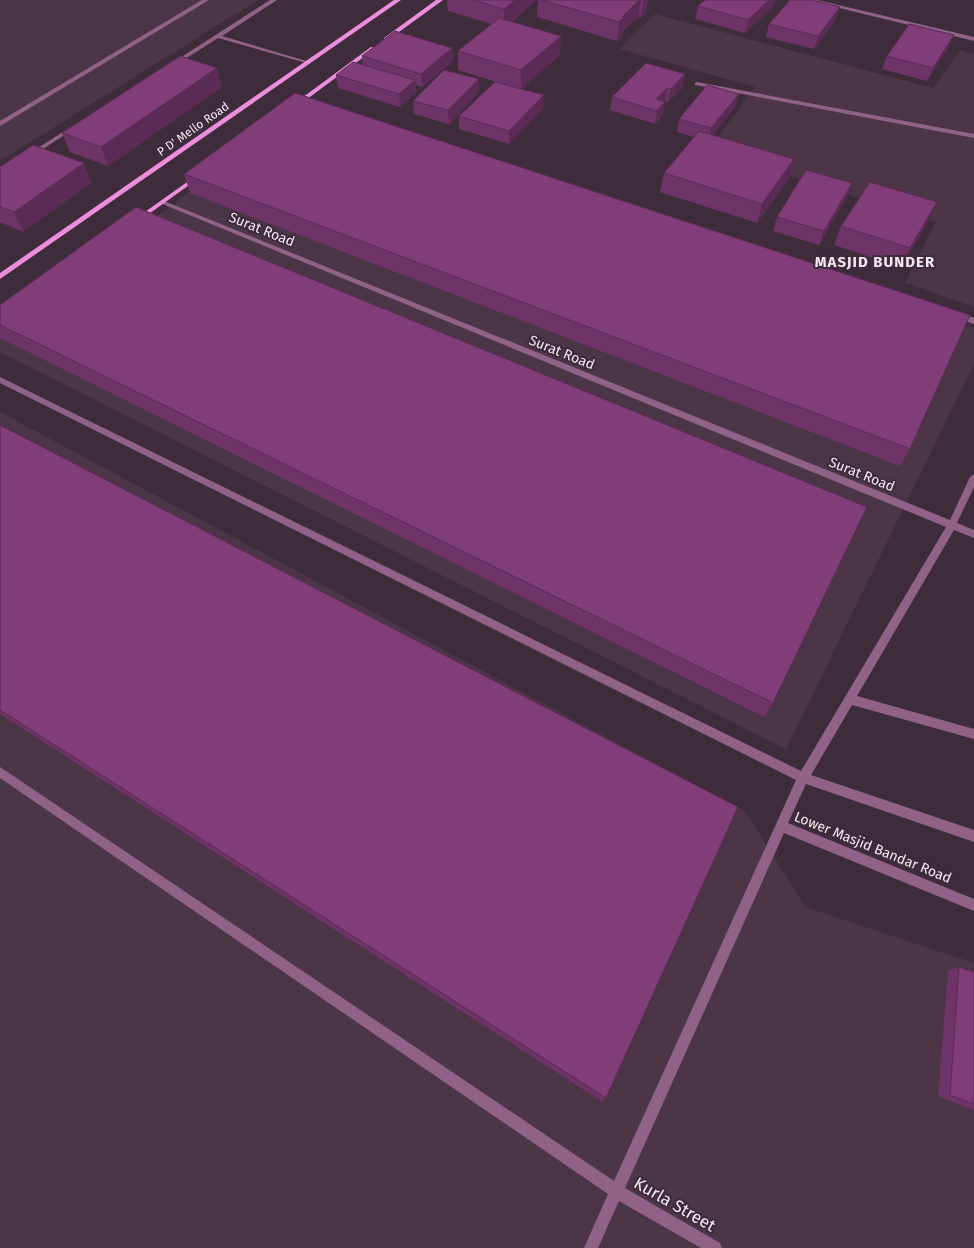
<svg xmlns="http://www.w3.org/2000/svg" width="974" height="1248" viewBox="0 0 974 1248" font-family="'Fira Sans',sans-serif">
  <rect width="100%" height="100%" fill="#3e2c3b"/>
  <!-- built -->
  <path fill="#4b3547" d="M0,0h258l-258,161z
    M655,14l278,74 27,-38 14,4v253l-69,-24 31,-61 -228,-72 47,-63 -135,-38z
    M305,105l669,223v36l-188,385 -786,-397v-18z
    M0,412l746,400 59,95 169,56v285h-974z"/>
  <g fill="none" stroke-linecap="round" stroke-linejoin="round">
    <!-- minor -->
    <path fill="#906288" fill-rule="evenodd" d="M202,0h7l-209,126v-5z
      M270,0h7l-55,36 88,26v2l-92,-26 -44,28 -5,-1z
      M807,0h10l157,37v4z
      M697,82l277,52v4l-279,-53v-2z
      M72,126l5,1 -45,29 -5,-1z
      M160,201h4l786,319 20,-43 4,-3v13l-17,36 17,7v8l-20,-8 -97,166 117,33v10l-122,-34 -41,70 163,55v12l-168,-58 -18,39 186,76v12l-190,-78 -159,355 95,55 2,5h-21l-82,-47 -21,47h-14l24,-54 -608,-416v-11l614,414 182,-401 -796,-397v-6l801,394 145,-244 -786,-324z
      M956,312l18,6v6l-21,-7v-4z"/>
    <!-- major -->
    <path fill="#ec8dde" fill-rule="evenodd" d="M394,0h7l-401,279v-6z
      M436,0h7l-55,40h-4v-2z
      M371,47l5,1 -77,57h-4v-2z
      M197,175l2,1v2l-60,43h-4v-2z"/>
  </g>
  <!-- wall -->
  <path fill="#6e3467" d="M447,0h90l-26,22 49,33 -39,34 22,20 -34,35 -50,-15v-13l57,-28 -58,-18v-19l34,-27 -44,-13z
    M538,0h110l-2,13 -5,4h-3l-16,15v4l-5,5 -80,-24z
    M705,0h70l-1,5 -29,28 -50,-14 3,-13z
    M836,19l-22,30 -48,-12 3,-13z
    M954,35l-6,13 -21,33 -45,-12 5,-13z
    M452,48l1,13 -31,26 -6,-2v8l-16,14 -62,-19 -2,-13 27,-11 -1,-8z
    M217,68l5,19 -114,79 -38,-14 -8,-19z
    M685,74l-3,14 -14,14 -3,-1 -1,1 -1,13 -8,9 -45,-14 2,-13z
    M479,79v13l-30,32 -35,-10 -1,-13z
    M739,94l-4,13 -22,28 81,24 -5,19 -32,45 -97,-31 4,-19 30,-36 -17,-5 2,-13z
    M84,163l7,20 -68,49 -23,-10v-55z
    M184,174l726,275 -10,17 -710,-273z
    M847,196l-28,49 -46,-14 4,-14z
    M928,222l-27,45 -67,-22 7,-19z
    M0,305l773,398 -9,14 -764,-379z
    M0,425l606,673 -5,3 -601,-387z
    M959,967l15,5v138l-36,-14 10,-125z"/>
  <!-- shaded-wall -->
  <path fill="#5a2b54" d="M515,0h22l-33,27v-18z
    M639,0h2l-3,17 -16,15v4l-5,5 2,-19 3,-5z
    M644,0h4l-2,13 -5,4z
    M769,0h6l-1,5 -29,28 3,-13z
    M840,7l-4,12 -22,30 4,-13z
    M954,35l-6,13 -21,33 6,-13z
    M561,36l-1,19 -39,34v-19z
    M452,48l1,13 -31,26 -1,-13z
    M217,68l5,19 -114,79 -7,-19z
    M685,74l-3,14 -14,14 3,-13z
    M479,79v13l-30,32 -1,-14z
    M415,80l1,13 -16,14 -1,-13z
    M667,88l-2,13 -9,9v-11z
    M739,94l-4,13 -27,34 3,-13z
    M544,95l-1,14 -34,35v-13z
    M665,102l-2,13 -8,9 2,-13z
    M794,159l-5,19 -32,45 5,-19z
    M84,163l7,20 -68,49 -9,-20z
    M852,183l-5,13 -28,49 5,-14z
    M937,202l-9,20 -27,45 9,-19z"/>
  <!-- building -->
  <path fill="#803d78" stroke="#5a2b54" d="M473,0h42l-11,9z
    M541,0h98l-17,17h2l-5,5z
    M705,0h64l-21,20 -50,-14z
    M790,0h22l28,7 -22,29 -49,-12z
    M499,18l62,18 -40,34 -63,-19z
    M909,24l45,11 -21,33 -46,-12z
    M395,31l57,17 -31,26 -59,-18z
    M180,56l37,12 -116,79 -39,-14z
    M353,62l62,18 -16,14 -63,-19z
    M646,63l39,11 -14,15 -4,-1 -11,11 9,3 -8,9 -45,-14z
    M444,70l35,9 -31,31 -35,-9z
    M495,82l49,13 -35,36 -50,-15z
    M707,85l32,9 -28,34 -32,-9z
    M295,93l675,222 -60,134 -726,-275z
    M699,131l95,28 -32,45 -98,-31z
    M33,145l51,18 -70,49 -14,-5v-40z
    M806,170l46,13 -28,48 -47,-14z
    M870,182l67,20 -27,46 -69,-22z
    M136,207l731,300 -94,196 -773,-378v-20z
    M0,425l738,382 -132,291 -606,-388z
    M959,967l15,5v132l-24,-9z"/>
  <g text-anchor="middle" stroke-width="4" stroke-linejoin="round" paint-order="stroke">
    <!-- far-street labels -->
    <g font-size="12" fill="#f3e8f1" stroke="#3e2c3b">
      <text transform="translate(193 129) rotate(-35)" y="4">P D' Mello Road</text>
    </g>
    <!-- street labels -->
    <g font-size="14" fill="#f3e8f1" stroke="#3e2c3b">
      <text transform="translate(262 229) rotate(22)" y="5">Surat Road</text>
      <text transform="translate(562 352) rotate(22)" y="5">Surat Road</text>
      <text transform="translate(862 474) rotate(22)" y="5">Surat Road</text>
      <text transform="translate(873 847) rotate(22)" y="5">Lower Masjid Bandar Road</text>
    </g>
    <!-- far-district labels -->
    <g font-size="15" font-weight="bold" letter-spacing="1" fill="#f3e8f1" stroke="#3e2c3b">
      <text x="875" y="267">MASJID BUNDER</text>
    </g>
    <!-- near-street labels -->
    <g font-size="17" fill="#f3e8f1" stroke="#3e2c3b">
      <text transform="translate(675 1204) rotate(30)" y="6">Kurla Street</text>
    </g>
  </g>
</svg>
